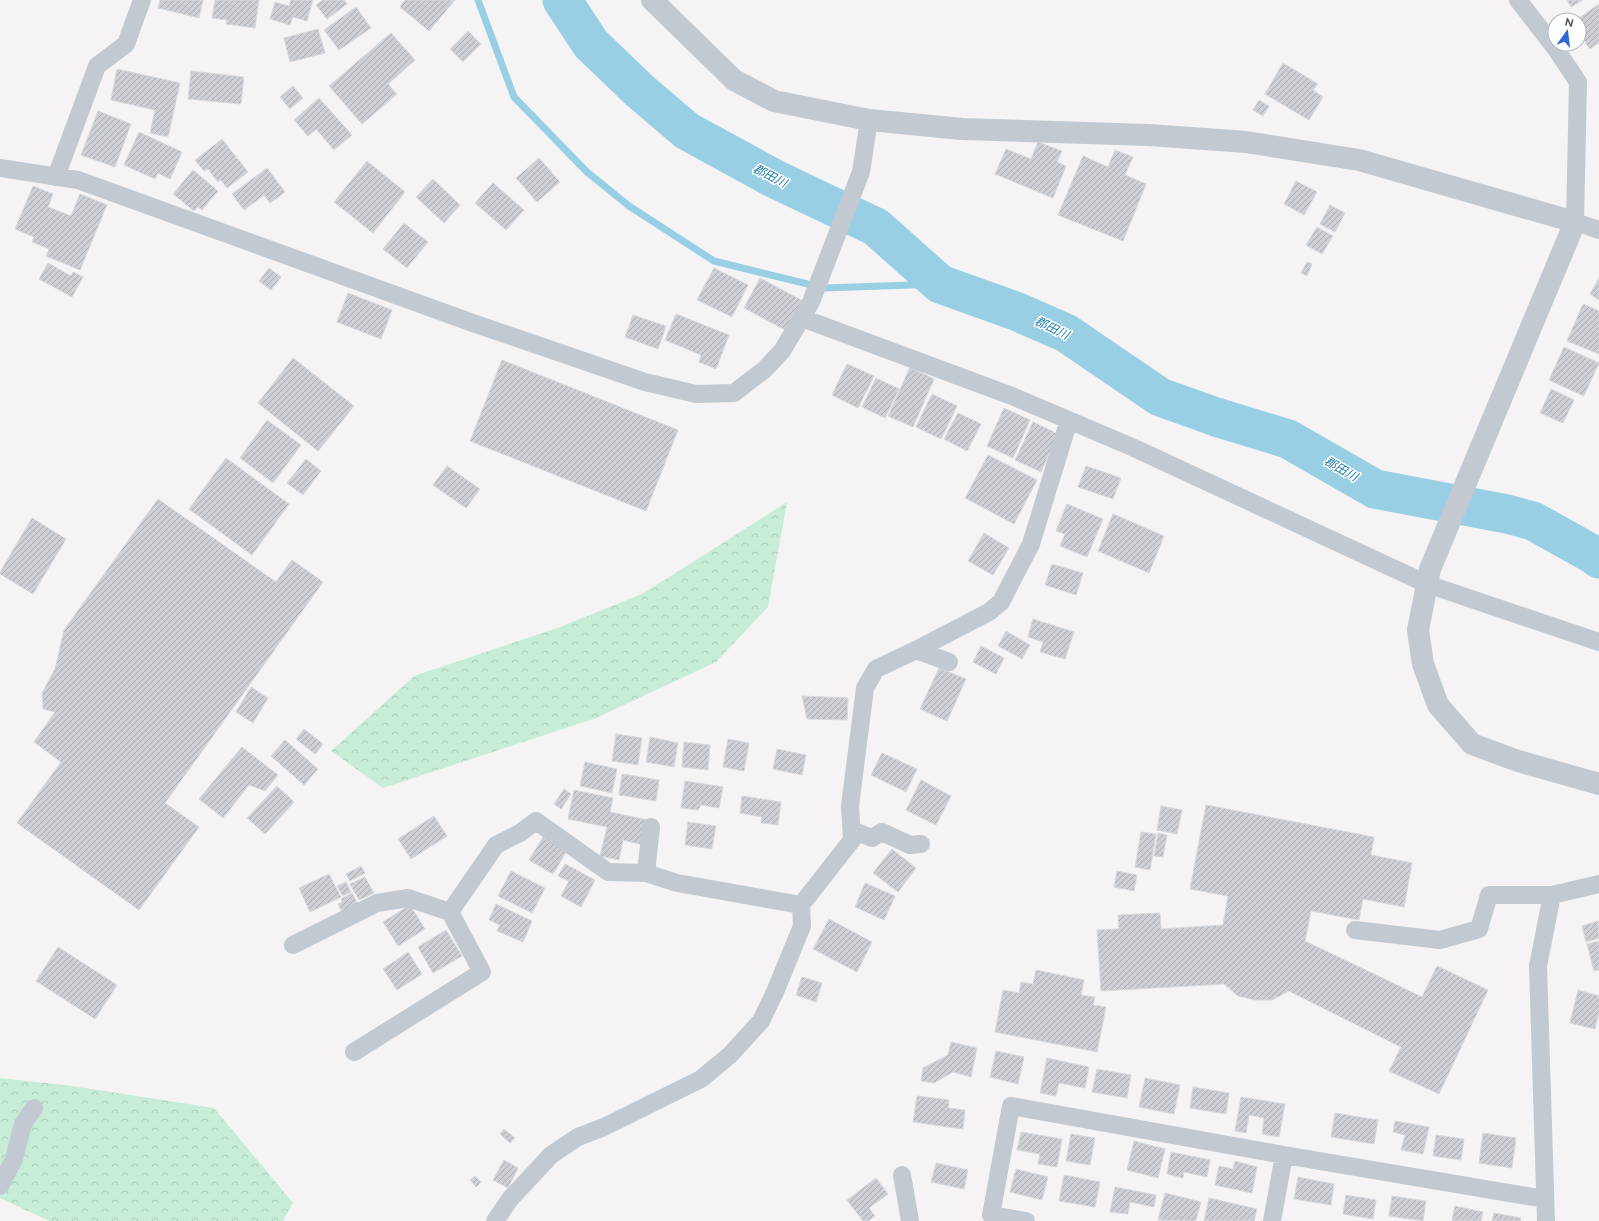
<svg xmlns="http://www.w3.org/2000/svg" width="1599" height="1221" viewBox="0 0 1599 1221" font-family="Raleway,'Noto Sans JP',sans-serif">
  <defs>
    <pattern id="forest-crowns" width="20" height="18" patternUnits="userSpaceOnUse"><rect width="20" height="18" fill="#c7edd8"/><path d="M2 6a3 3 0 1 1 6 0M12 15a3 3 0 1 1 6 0" fill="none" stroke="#adcdbc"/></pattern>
    <pattern id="building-hatch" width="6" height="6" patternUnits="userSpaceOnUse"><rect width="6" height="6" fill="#cdcfd4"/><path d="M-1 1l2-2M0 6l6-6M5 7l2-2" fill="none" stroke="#a9abaf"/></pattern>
  </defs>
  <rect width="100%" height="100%" fill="#f5f3f3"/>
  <!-- forest -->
  <path fill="url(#forest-crowns)" d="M787,502l-19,105 -52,55 -120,56 -213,70 -52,-37 83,-75 146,-49 84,-34z
    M0,1078l72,8 142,22 79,95 -10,18h-234l-49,-23z"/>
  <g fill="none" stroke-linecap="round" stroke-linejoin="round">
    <!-- stream -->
    <path stroke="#98cfe5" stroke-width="7" d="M478,0l36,97 73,75 42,34 85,55 110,27 116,-4"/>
    <!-- river -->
    <path stroke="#98cfe5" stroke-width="39" d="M562,0l29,44 49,47 47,40 88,48 101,48 64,57 78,28 48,21 94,64 56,20 72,22 87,50 132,25 26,7 61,34 5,4"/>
  </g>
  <!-- building -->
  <path fill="url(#building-hatch)" stroke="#d7d9dd" d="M160,0h43l-4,18 -41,-10z
    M215,0h44l-4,28 -29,-4 1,-4 -15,-2z
    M291,0h22l-6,21 -14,-4 -3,8 -20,-6 5,-17 14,4z
    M323,0h21l3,4 -20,15 -11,-14z
    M405,0h50l-26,31 -29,-24z
    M1567,0h16l-12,7z
    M1599,4v39l-9,6 -11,-15v-14h-3z
    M356,7l15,21 -32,22 -15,-20z
    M318,29l7,24 -35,9 -6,-24z
    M468,31l13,13 -18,18 -13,-13z
    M391,33l24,27 -27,24 9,10 -35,30 -33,-38z
    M1283,63l35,21 -5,6 10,7 -14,23 -44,-26z
    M117,69l63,14 -12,54 -18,-4 5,-23 -44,-10z
    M191,71l53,6 -3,27 -53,-5z
    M293,86l10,12 -13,11 -10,-12z
    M319,98l33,37 -18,15 -18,-21 -8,7 -14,-16z
    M1259,100l10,6 -6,10 -10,-6z
    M98,111l33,13 -16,43 -34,-12z
    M139,132l43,20 -12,27 -12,-6 -3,6 -31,-14z
    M222,139l26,33 -21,16 -6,-8 -3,2 -10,-13 -4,2 -9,-11z
    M1038,142l24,9 -5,11 9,4 -13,32 -58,-24 11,-25 25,10z
    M1115,150l18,7 -8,18 21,9 -23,57 -65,-26 25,-59 25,11z
    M539,158l21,24 -23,20 -21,-24z
    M367,161l38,31 -32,41 -39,-31z
    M267,168l18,24 -15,11 -6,-8 -20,15 -12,-16z
    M193,170l25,21 -16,19 -4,-3 -4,4 -21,-17z
    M433,179l27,26 -16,18 -28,-26z
    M1296,181l21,11 -13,23 -20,-11z
    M493,183l31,27 -18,20 -31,-27z
    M33,186l20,8 -5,13 23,9 9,-22 27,11 -27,65 -34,-14 3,-7 -17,-7 2,-5 -19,-8z
    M1330,205l15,8 -10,19 -15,-8z
    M404,223l24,19 -21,26 -24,-19z
    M1317,227l16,9 -11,18 -16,-9z
    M1307,262l5,2 -5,12 -6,-3z
    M48,263l23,13 2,-4 10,5 -11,20 -33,-18z
    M269,268l12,9 -10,13 -12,-9z
    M714,268l34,17 -16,32 -35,-17z
    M760,278l43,23 -16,30 -43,-23z
    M1599,278v22l-9,-6z
    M348,293l44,17 -11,29 -44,-17z
    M1583,304l16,7v43l-32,-13z
    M676,314l53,21 -13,34 -17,-7 2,-7 -36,-15z
    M633,315l33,11 -8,23 -33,-12z
    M1564,347l35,16 -15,33 -35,-16z
    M293,358l61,48 -36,45 -60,-48z
    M502,360l176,70 -32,81 -176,-70z
    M847,364l27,12 -16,32 -26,-13z
    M910,367l24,12 -21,48 -25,-11z
    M876,378l23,11 -14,29 -23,-11z
    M1551,389l23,11 -11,23 -23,-10z
    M932,394l25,12 -16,33 -25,-12z
    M1004,408l26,12 -17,38 -26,-12z
    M958,413l23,11 -14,27 -23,-12z
    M267,420l34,25 -28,38 -33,-25z
    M1033,422l25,12 -17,38 -26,-12z
    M988,455l49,25 -23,44 -49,-26z
    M226,458l63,46 -37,51 -63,-46z
    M306,459l15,12 -18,24 -16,-12z
    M447,466l33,23 -14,19 -33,-23z
    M1086,466l35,12 -8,21 -35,-12z
    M158,499l118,83 16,-22 31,22 -158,221 34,24 -60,83 -122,-87 44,-61 -27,-20 21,-30 -12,-3 -1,-16 13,-24 9,-39z
    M1067,504l36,15 -16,38 -27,-11 5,-12 -9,-3z
    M1113,514l51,22 -15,37 -51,-22z
    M32,518l34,21 -33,55 -33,-20v-2z
    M984,533l25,15 -16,27 -25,-14z
    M1052,564l31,9 -7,22 -31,-10z
    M1033,619l41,13 -9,27 -25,-7 3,-10 -15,-5z
    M1006,631l24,14 -8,14 -24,-13z
    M981,646l23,12 -8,16 -23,-12z
    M939,668l27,11 -19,42 -27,-12z
    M251,687l17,11 -15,25 -17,-11z
    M802,696l46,2 -1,22 -40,-1z
    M304,729l19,15 -8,10 -19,-15z
    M616,734l26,4 -4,27 -26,-4z
    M650,737l28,6 -4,24 -28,-5z
    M728,739l21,4 -5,28 -21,-4z
    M285,740l33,29 -14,16 -33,-29z
    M684,742l26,3 -2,25 -26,-3z
    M242,747l36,28 -13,16 -16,-6 -26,33 -24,-19z
    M777,749l29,6 -4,20 -29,-6z
    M882,753l35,16 -11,23 -35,-17z
    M585,762l32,7 -5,24 -32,-7z
    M622,774l37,6 -3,21 -37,-6z
    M921,780l30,16 -15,29 -30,-15z
    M685,781l38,6 -4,21 -18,-3 -3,5 -17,-2z
    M277,786l17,16 -29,32 -18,-16z
    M564,789l7,5 -10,15 -7,-5z
    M574,790l39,8 -3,14 38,8 -5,25 -20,-5 -4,20 -19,-4 7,-29 -39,-8z
    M742,796l39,6 -3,23 -17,-2 1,-6 -22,-4z
    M1206,805l168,32 -3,18 41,8 -8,44 -41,-8 -4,21 -48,-9 -6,30 117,56 15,-31 51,24 -49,104 -50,-23 12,-24 -112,-56 -17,9h-17l-17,-4 -14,-12 -123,7 -4,-61 22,-1 -1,-14 42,-2 1,16 62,-4 5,-29 -38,-7z
    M1161,806l21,4 -5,24 -20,-4z
    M434,816l13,20 -36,23 -13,-20z
    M688,822l28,4 -4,23 -27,-4z
    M1141,832l15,2 -6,36 -15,-3z
    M1158,833l9,2 -4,22 -9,-1z
    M543,837l24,14 -14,23 -24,-14z
    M892,849l24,19 -18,24 -25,-19z
    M565,864l30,16 -14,27 -20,-11 8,-15 -11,-5z
    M361,866l4,7 -15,8 -4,-7z
    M511,871l34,17 -13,25 -34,-17z
    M1117,871l20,4 -3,16 -20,-4z
    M329,874l12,23 -31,15 -11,-24z
    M365,877l9,16 -15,7 -9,-16z
    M346,882l5,10 -8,4 -6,-10z
    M865,883l30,13 -11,24 -29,-13z
    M352,893l6,11 -16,8 -4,-8 4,-2 -1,-3z
    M496,904l36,17 -9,21 -26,-11 3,-6 -11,-5z
    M410,905l15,24 -27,17 -15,-24z
    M829,919l43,23 -15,30 -44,-23z
    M1598,921l1,17 -13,4 -4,-16z
    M446,930l16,26 -29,17 -15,-26z
    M1599,941v29l-5,1 -7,-27z
    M58,947l59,38 -22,34 -59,-38z
    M408,952l14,22 -25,16 -14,-21z
    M1036,970l48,10 -3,15 14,2 -2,8 13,2 -9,45 -102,-20 8,-42 16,3 2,-11 12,2z
    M802,977l20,6 -6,19 -20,-7z
    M1578,990l21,6v16l-4,17 -25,-6z
    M951,1042l26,6 -6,29 -18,-5 -19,11 -13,-2 2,-13 25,-13z
    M996,1051l28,6 -6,27 -28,-7z
    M1047,1058l42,9 -4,21 -26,-5 -3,13 -16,-3z
    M1097,1069l34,6 -4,23 -35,-6z
    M1145,1078l35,7 -6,29 -35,-7z
    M1193,1087l36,6 -3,21 -36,-6z
    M917,1096l32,4 -1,8 17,2 -2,19 -50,-7z
    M1241,1097l44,7 -6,33 -17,-3 2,-16 -15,-3 -3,18 -11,-2z
    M1335,1113l43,7 -4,24 -43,-7z
    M1395,1121l34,6 -6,27 -22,-4 4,-15 -12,-3z
    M504,1129l11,9 -5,5 -10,-9z
    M1021,1132l41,7 -5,28 -19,-3 2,-10 -23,-4z
    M1483,1133l33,5 -4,30 -33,-5z
    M1071,1134l24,4 -5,27 -24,-4z
    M1436,1135l28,4 -3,21 -28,-4z
    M1134,1141l31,8 -7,29 -31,-8z
    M1171,1152l39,8 -3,17 -23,-5 -1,6 -16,-4z
    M504,1160l14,8 -10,20 -15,-8z
    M1235,1161l22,6 -5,26 -37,-8 4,-19 14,3z
    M936,1163l32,7 -4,19 -33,-7z
    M1016,1169l32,8 -6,23 -32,-8z
    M1064,1175l36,7 -5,25 -36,-6z
    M475,1176l6,6 -5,5 -6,-7z
    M1298,1177l36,7 -3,21 -37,-6z
    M876,1178l12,16 -19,14 6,8 -7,5h-5l-16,-21z
    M1115,1187l41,8 -2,12 -24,-5 -2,12 -18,-2z
    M1165,1193l36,9 -5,18 -4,1 -34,-1z
    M1346,1195l30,5 -3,19 -30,-5z
    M1392,1196l34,5 -3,20 -34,-5z
    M1209,1198l48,11 -3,12h-50z
    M1455,1206l28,6 -2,9h-29z
    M1494,1213l27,5 -1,3h-28z"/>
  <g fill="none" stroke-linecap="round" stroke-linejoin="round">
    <!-- minor -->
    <path stroke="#c2c9d0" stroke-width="18" d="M1518,0l38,49 22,33 -3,140 24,8
      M0,168l78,12 392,142 175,60 51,12 38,-1 30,-23 18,-19 29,-49 50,-130 8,-52
      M56,177l41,-111 29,-22 16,-44
      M802,318l210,78 120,51 295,137 172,58
      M949,662l-33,-12 73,-38 12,-10 30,-58 38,-124
      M852,830l20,8 10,-6 28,13 11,-1
      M646,873l5,-46
      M1355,930l85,10 39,-11 10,-34h63
      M293,945l84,-42 31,-5 42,14
      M354,1052l128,-80 -32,-60 46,-67 24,-12 16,-12 72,51 38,1 31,10 124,22 51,-65 -2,-34 15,-118 11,-19 40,-19
      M902,1175l8,46
      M0,1186l14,-27 9,-35 11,-16
      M495,1221l15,-22 41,-44 27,-18 26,-10 97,-48 29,-24 31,-34 14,-29 27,-66 -1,-21
      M1026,1221l-35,-6 20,-109 273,49 261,44
      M1272,1221l12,-66
      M1546,1221l-8,-255 14,-71 47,-11"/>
    <!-- tertiary -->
    <path stroke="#c2c9d0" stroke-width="22" d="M652,0l82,80 40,21 95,19 93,9 187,6 97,7 113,18 216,62 -145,347 -12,61 5,34 15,41 34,39 46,17 81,23"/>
  </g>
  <g text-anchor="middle" stroke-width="3" stroke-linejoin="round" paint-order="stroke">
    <!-- water labels -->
    <g font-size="12" font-style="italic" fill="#1b7ca3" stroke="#fff">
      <text transform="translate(770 176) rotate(27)" y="4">郡田川</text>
      <text transform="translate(1052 328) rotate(26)" y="4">郡田川</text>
      <text transform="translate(1341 469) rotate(30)" y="4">郡田川</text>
    </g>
  </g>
  <!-- north arrow -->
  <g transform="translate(1567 32) rotate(14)"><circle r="19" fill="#ffffff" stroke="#b7bbbf"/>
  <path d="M0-3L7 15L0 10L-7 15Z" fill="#2d6ad4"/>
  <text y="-6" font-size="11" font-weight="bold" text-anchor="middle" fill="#4c545f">N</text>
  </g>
</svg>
